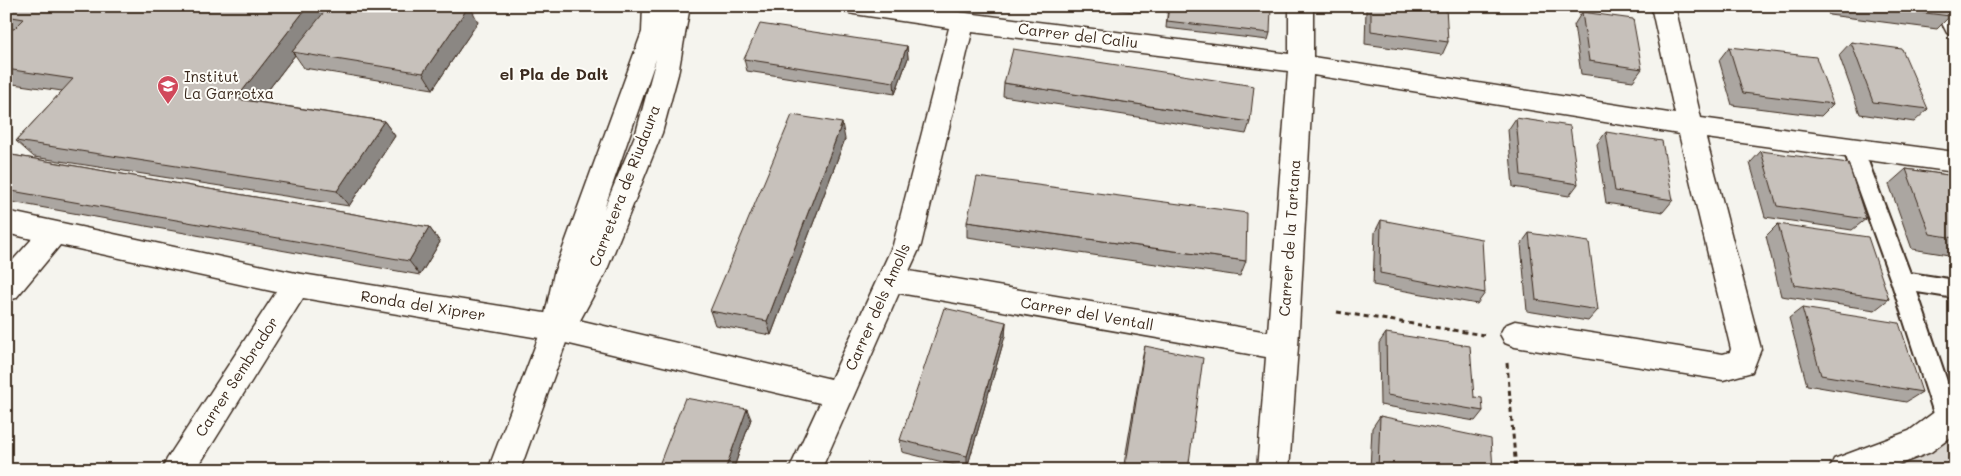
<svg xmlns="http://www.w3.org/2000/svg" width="1961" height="476" viewBox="0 0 1961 476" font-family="Mali,sans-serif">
  <rect width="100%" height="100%" fill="#f5f4ee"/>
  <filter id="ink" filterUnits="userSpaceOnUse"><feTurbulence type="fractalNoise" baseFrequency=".02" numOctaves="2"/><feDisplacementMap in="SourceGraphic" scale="10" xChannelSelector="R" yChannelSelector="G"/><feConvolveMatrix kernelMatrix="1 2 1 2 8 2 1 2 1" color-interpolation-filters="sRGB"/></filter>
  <g filter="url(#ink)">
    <!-- green -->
    <path fill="#dad6d0" stroke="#8a8077" d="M1955,417v53h-120z"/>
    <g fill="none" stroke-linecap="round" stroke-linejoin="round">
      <!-- service casing -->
      <g stroke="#3b2a1e" stroke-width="4">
        <path id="service" d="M1853,140l7,3 3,5 47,125 45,7v18l-38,-6 38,113v23l-7,3 -8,-3 -4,-8 -45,-139 -48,-133 3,-5z"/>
      </g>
      <!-- minor casing -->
      <g stroke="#3b2a1e" stroke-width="3">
        <path id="minor" d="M842,6h69l378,48v-48h24v51l362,57 -24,-108h24l26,112 254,34v20l-249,-34 55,211 -9,23 -29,8 -208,-33 -10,-4 -5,-9 5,-9 10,-4 208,33 7,-2 1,-3 -52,-215 -366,-59 -15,272 -9,123h-32l9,-113 -367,-64 -78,177h-32l31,-67 -263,-62 -254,-43 -107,172h-34l5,-11 109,-167 -216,-47 -44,53 -10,3v-33l26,-29 -26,-6v-22l290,62 261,42 274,64 62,-134 56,-217 -95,-14 -8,-2zM972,32l316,39 -20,261 -359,-61 12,-26z
          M1933,6h22v29l-8,-2z
          M1955,401v33l-24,18 -46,18h-56l5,-11 75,-28 35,-26z"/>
      </g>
      <!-- tertiary casing -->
      <g stroke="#3b2a1e" stroke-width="3">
        <path id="tertiary" d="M643,6h47l-12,68 -16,59 -56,139 -28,52 -6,2 -52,144h-32l54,-142 12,-55 88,-241zM656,59l-20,74 -32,76z"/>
      </g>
      <!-- path -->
      <path stroke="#3b2a1e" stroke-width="3" stroke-dasharray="5 4" stroke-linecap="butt" d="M1337,312l147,23
        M1507,363l9,107"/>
      <!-- service -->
      <use href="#service" fill="#fdfcf7" fill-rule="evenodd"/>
      <!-- minor -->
      <use href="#minor" fill="#fdfcf7" fill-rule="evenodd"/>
      <!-- tertiary -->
      <use href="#tertiary" fill="#fdfcf7" fill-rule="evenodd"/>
    </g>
    <!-- wall -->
    <path fill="#aba6a1" stroke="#3b2a1e" d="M6,6l472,16 -45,67 -129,-21 -9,-13 -36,47 125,19 11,15 -46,70 -315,-49 -18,-16 46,-50 -56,-8z
      M1089,6h46l-1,6z
      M1168,6h88l14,27 -2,7 -102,-12z
      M1367,6h72l9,36 -6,13 -77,-11 1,-34z
      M1825,6h120l5,10 -13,13 -108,-14z
      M1582,12l60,57 -9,12 -52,-7 -7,-49z
      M1851,42l77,67 -14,13 -54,-8 -21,-59z
      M907,46l1,12 -13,36 -148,-23 -3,-12z
      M1729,47l104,57 -12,12 -89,-11 -13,-45z
      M1004,83l246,39 -4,12 -243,-38z
      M1516,118l62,66 -9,12 -56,-9 -5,-57z
      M1606,132l67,68 -10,12 -57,-9 -9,-59z
      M845,139l-74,196 -56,-10 -5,-14z
      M1761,151l105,68 -14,11 -87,-13 -15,-54z
      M6,154l423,73 11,15 -20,33 -414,-74z
      M1906,169l49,7v80l-43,-7 -23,-65z
      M1381,220l104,73 -8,11 -104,-19 2,-53z
      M967,222l279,39 -6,15 -273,-39z
      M1778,224l111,75 -14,11 -94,-14 -15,-60z
      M1529,233l69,77 -10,11 -61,-10 -6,-67z
      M1802,308l120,84 -16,10 -99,-17 -18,-67z
      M1006,322l-1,14 -38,132 -65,-16 -2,-12z
      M1386,333l88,64 9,14 -8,10 -95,-16 -1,-62z
      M1145,346l43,124h-65l19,-110z
      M1380,416l113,54h-123l2,-42z
      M751,419l-18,51h-71l-3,-5z"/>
    <!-- shaded-wall -->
    <path fill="#8b8783" stroke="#3b2a1e" d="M308,6h24l-40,46 3,3 -46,60 -13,-16z
      M469,6h1l8,16 -45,67 -10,-16z
      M907,46l1,12 -13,36 -1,-12z
      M384,121l11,15 -46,70 -12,-15z
      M842,123l3,16 -74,196 -4,-14z
      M429,227l11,15 -20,33 -11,-14z
      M1006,322l-1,14 -38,132v-12z
      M747,409l4,10 -18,51h-8z"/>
    <!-- building -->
    <path fill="#c7c1bb" stroke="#3b2a1e" d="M6,6h302l-72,93 148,22 -47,70 -321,-50 57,-62 -67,-10v-41l8,1 10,-10 -18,-3z
      M329,6h140l-46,67 -131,-21z
      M1169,6h87l15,2 -1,25 -103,-12z
      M1371,6h68l7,1 2,35 -77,-11z
      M1868,6h77l5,10z
      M1582,12l51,7 9,50 -53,-8z
      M760,24l147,22 -13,36 -150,-23z
      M1851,42l51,7 26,60 -55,-7z
      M1729,47l87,10 17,47 -90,-11z
      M1013,49l241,37 -4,36 -246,-39z
      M792,115l50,8 -75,198 -57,-10z
      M1516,118l54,8 8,58 -57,-9z
      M1606,132l56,9 11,59 -58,-9z
      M1761,151l87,12 18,56 -89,-13z
      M6,154l423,73 -20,34 -403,-71z
      M1906,169l49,7v62l-25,-4z
      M977,177l270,36 -1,48 -279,-39z
      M1381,220l101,19 3,54 -105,-20z
      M1778,224l90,13 21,62 -95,-14z
      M1529,233l60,9 9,68 -62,-10z
      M944,308l62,14 -39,134 -67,-16z
      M1802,308l97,15 23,69 -101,-17z
      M1386,333l84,13 4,51 8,1 1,13 -96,-16z
      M1145,346l58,12 -15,112h-63z
      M685,398l62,11 -22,61h-39l-27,-5z
      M1380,416l111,23 2,31h-115z"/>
  </g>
  <!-- icons -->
  <defs>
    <g id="school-pin" transform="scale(1.125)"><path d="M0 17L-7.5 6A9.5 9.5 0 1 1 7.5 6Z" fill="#d1495b" stroke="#fdfcf7"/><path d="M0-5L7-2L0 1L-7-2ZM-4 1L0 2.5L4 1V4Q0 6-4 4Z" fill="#fff"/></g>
  </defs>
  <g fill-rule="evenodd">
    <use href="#school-pin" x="168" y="86"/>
  </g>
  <g text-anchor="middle" stroke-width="4" stroke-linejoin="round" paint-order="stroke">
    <!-- street labels -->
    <g font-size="15" fill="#3b2a1e" stroke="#fdfcf7">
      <text transform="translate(1078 36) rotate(7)" y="5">Carrer del Caliu</text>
      <text transform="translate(625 186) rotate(-69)" y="5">Carretera de Riudaura</text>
      <text transform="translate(1290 238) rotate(-86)" y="5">Carrer de la Tartana</text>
      <text transform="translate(423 306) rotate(9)" y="5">Ronda del Xiprer</text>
      <text transform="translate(878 307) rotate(-66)" y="5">Carrer dels Amolls</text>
      <text transform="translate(1087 314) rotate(10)" y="5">Carrer del Ventall</text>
      <text transform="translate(237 377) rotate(-57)" y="5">Carrer Sembrador</text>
    </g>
    <!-- poi labels -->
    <g font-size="15" fill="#3b2a1e" stroke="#fdfcf7" text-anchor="start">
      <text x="184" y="82">Institut<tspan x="184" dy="17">La Garrotxa</tspan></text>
    </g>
    <!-- neighbourhood labels -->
    <g font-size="16" font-weight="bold" fill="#3b2a1e" stroke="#fdfcf7">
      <text x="554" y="80">el Pla de Dalt</text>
    </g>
  </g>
  <!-- margin -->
  <rect width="1961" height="476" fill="none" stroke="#fdfcf7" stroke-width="25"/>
  <rect x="12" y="12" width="1936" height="451" fill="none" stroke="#3b2a1e" stroke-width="2" filter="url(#ink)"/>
</svg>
